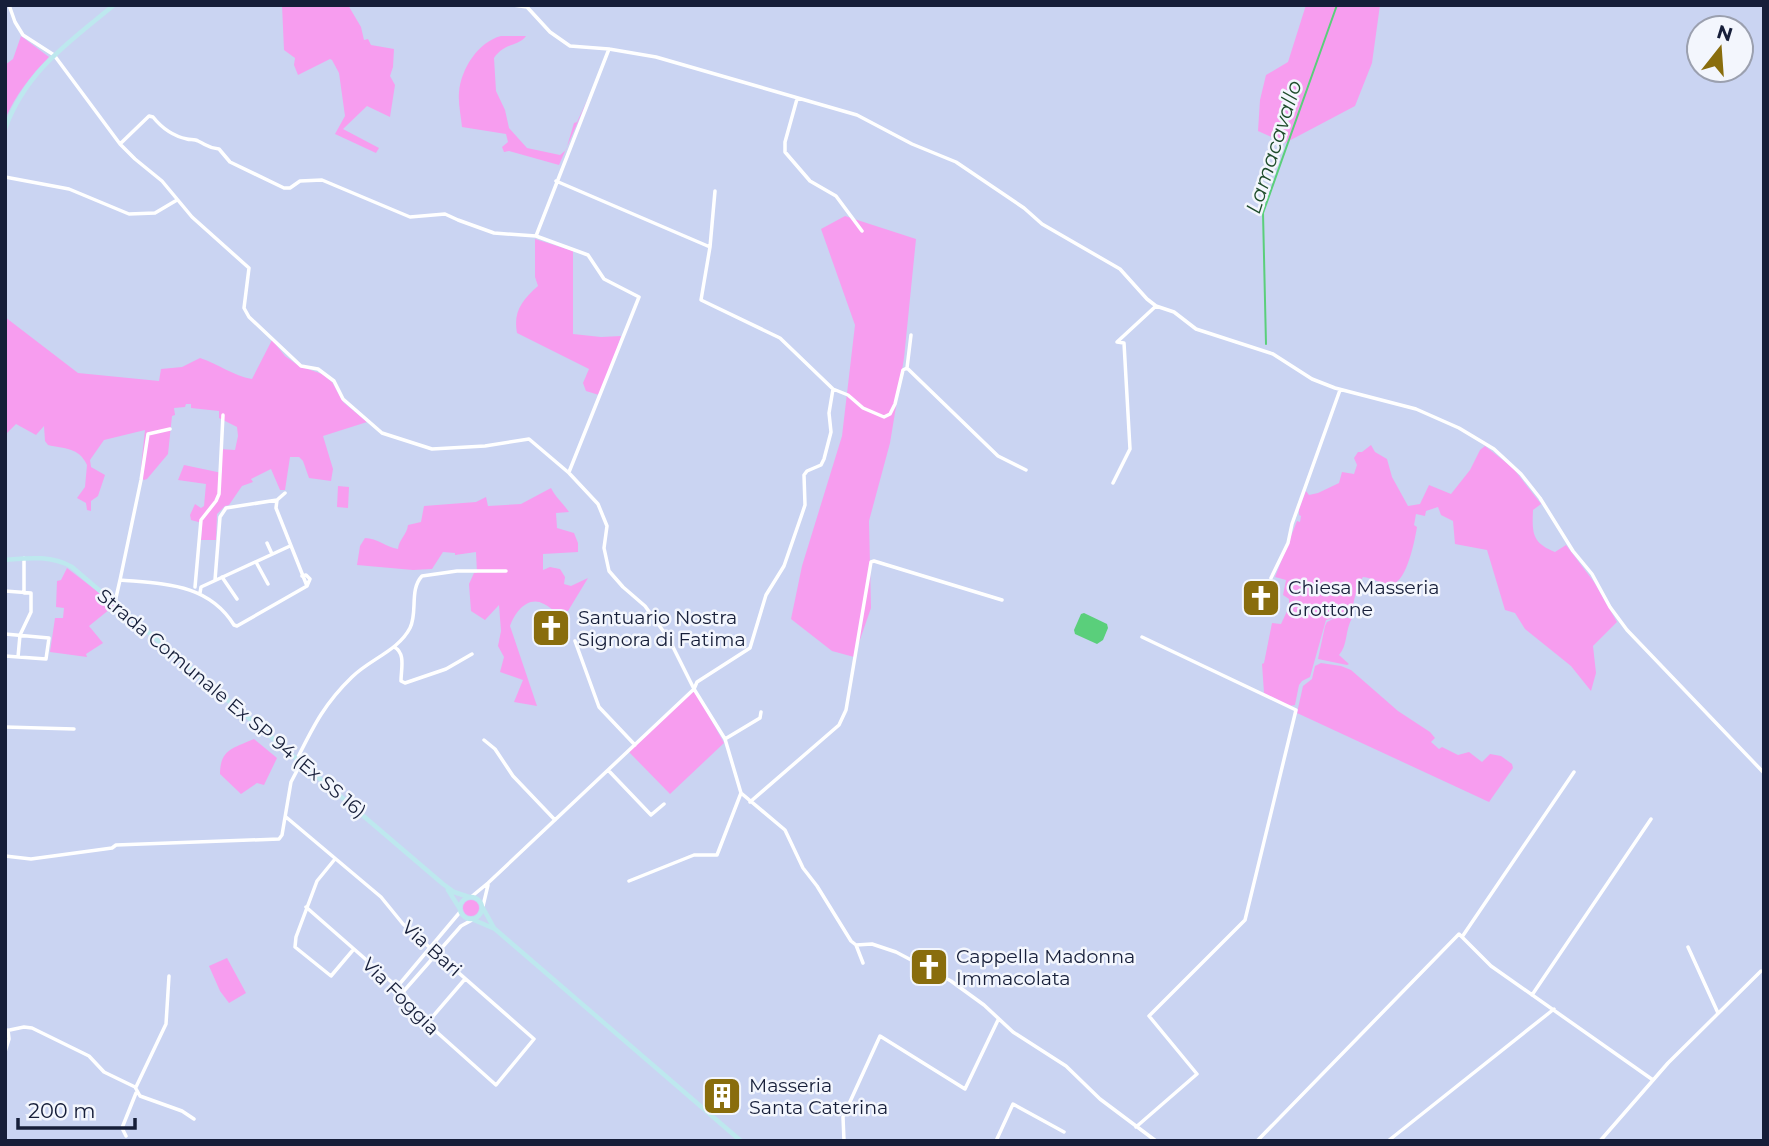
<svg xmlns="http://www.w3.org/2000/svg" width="1769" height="1146" viewBox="0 0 1769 1146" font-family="Montserrat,sans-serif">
  <rect width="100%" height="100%" fill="#cad4f2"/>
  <!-- green -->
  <path fill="#f79def" d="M282,5h66l13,22 3,13 4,-1 3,6 23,4 -1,18 -3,9 5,9 -5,32 -23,-11 -24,23 36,19 -3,5 -41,-19 10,-18 -6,-43 -7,-13 -2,-1 -32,16 -4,-10 1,-7 -11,-8z
    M1306,5h74l-8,58 -17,43 -70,37 -27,-12 2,-31 6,-25 22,-13z
    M21,36l28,21c-19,19 -33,38 -44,62v-54l8,-6z
    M501,36h25c-8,11 -21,6 -32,22l2,33 9,19 4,18 18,20 33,7 6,-5 8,-27 3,-1 14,-30 -32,73 -50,-14 -5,1 -2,-5 6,-5 -2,-8 -44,-7c-1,-11 -4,-23 -3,-35 2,-23 19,-50 42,-56z
    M845,216l71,23 -12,119 -14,85 -21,78 2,87 -17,49 -22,-6 -41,-32 11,-53 40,-130 13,-111 -34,-96z
    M535,239l38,12v83l28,3 20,-1 -9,29 -13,30 -13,-4 -3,-8 6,-14 -72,-36c-4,-21 5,-33 21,-47l-3,-9z
    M5,317l73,56 81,8 2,-12 21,-2 18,-9c19,6 33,18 52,21l20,-39 13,16 14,10 23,8 10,8 11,20 24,20 -44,14 10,33 -2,12 -22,-3 -6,-17 -4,-4h-9l-5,33h-5l-9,-21 -20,10 2,3 -11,4 -13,19 -4,1 -8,8 -1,26h-15l1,-17 -11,-3 -1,-5 5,-11 6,4 3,-2 2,-22 -28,-4 6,-15 38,8 -2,-24 15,1 3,-14 -1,-9 -18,-9v-7l-28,-3v-4h-5l-1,3 -11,1 1,7 -3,1 -4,38 -21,25 -3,1 -4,-3 5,-47 -41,10 -14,20 1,7 14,8 -7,21 -7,5v10l-4,-1 -1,-7 -9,-5 8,-11 2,-22c-8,-18 -23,-16 -39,-20l-3,-4 -1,-15 -8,9 -20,-11 -11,11z
    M1371,445l4,7 12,7 5,18 16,29 12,-2 9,-19 22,9 19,-24 10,-20 5,-4 28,22 28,36 -8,6c-1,23 -1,33 22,42l11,-7 28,37 23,40 -24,24 3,27 -5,18 -20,-25 -46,-37 -10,-16 -10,-3 -18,-60 -32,-6 -2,-23 -12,-6 -3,-8 -12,4 -1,5 -9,-2 -2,11 3,2c-2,12 -10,55 -25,57 -9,1 -19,-6 -29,-7l-5,7 -7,29 -25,7 -16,57 -8,4 -3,4 -4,20 -6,1 -25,-13 -2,-29 2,-1 8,-40 9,1 8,-17v-8l-6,-4 3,-15 -11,-3 22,-56 3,1 1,-6 -2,-1v-6l7,-18 3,4 9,-2 21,-10 3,-11 12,2 3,-9 -3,-7 4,-6h4z
    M338,486l11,1 -1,21 -11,-1z
    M551,488c5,10 12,15 18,24l-13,1 1,15 17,5 4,10v9l-35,2v16l7,-3 10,2 5,8 -1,7 7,2 17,-8 -20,33 -10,2c-5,-2 -9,-7 -14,-9 -16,-9 -29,8 -34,22l27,80 -23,-4 9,-22 -23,-8 4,-15 -6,-11 3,-15 -2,-26 -14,15 -14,-9 -2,-27 5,-11h3l-1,-21 -21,3v-2l-12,-1 -11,17 -19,1 -56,-5 3,-19 5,-8c12,0 21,9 33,11 1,-10 9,-14 10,-24l13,-3 3,-16 52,-4 10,-5 2,9 33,-2z
    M67,568l48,37 -26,21 14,17 -17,11 1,3 -37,-5 5,-34h8l1,-10 -8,-1 1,-26 4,-1z
    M1335,618h17c-7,12 -4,27 -13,37l10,9 -2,1 -29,-6 7,-33 2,-4z
    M1321,663l20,3 10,4 47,41 32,21 5,6 -4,4 8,7 3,-2 16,8 11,-3 13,10 8,-8 11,2 11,8 1,4 -24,34 -192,-89 6,-27 9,-7 3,-13z
    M694,689l30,54 -54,51 -41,-42z
    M254,739l23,19 -13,27 -7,-2 -16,11 -21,-20c0,-25 14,-26 34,-35z
    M463 908a8 8 0 1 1 16 0a8 8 0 1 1-16 0Z
    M227,958l19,35 -17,10 -9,-12 -11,-25z"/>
  <!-- water -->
  <path fill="#5acf7b" d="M1084,613l23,11 1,4 -5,12 -6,4 -22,-10 -1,-4 7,-16z"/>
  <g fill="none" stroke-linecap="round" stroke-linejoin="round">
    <!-- stream -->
    <path stroke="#5acf7b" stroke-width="2" d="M1266,344l-3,-131 74,-208"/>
    <!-- street -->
    <path stroke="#fff" stroke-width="3.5" d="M9,5l6,17 8,13 31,20 66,89 15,15 27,22 30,36 57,51 -5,40 5,9 52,49 17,3 16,12 9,18 39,34 50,16 53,-3 44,-7 40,34 29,31 9,22 -3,22 5,23 14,16 22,19 24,33 25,50 31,50 16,54 44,37 18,38 14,18 34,55 5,4 16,-1 24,8 55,29 33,24 29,27 53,34 34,33 56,42
      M513,5l14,2 23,25 20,14 39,3 47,8 201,58 55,29 44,18 68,46 18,16 78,45 27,30 9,7 18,6 22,17 77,25 39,25 23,9 81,21 43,19 35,21 27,25 19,24 33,53 19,23 18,33 17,23 137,143
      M797,99l-12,43v10l25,29 26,15 26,35
      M120,144l29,-28 4,1c8,10 20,19 34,22 3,1 8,0 11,2 9,4 10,7 21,8l11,13 54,26h6l10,-7 22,-1 88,37 35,-3 13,6 36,13 42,3 52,19 16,24 35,18 -70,175
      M5,177l64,12 60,25 26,-1 22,-13
      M556,181l154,66
      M715,191l-5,56 -9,53 79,38 53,51 15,6 15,13 21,9 6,-3 5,-10 8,-34 4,-2 91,88 28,14
      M536,236l73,-187
      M907,368l4,-33
      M1113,483l17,-34 -6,-106 -7,-1 39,-36
      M277,500l-1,8 31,78
      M267,543l5,11
      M24,558v35
      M256,562l12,22
      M222,577l15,22
      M1271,578l17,-35 4,-19 48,-134
      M120,580l21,-100 7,-46 22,-5
      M215,580l5,-63 6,-9 51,-8 8,-7
      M195,587l6,-67 15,-19 3,-7 4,-79
      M5,591l26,2v19l-11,23 -2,22
      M200,593l1,-6 89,-41
      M115,602l5,-22c44,4 88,3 114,45l3,1 70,-40 3,-7 -4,-4 -4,1
      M5,634l44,4 -3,21 -41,-3
      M575,641l24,66 36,38
      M394,647c12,6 7,22 7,34l4,2 41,-14 26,-15
      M5,727l69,2
      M725,739l35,-21 1,-6
      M484,740l11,9 18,27 42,44
      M298,757c16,-32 27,-54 54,-80 18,-18 46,-26 58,-49 8,-16 -1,-38 12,-52l35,-5h49
      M608,770l43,45 13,-11
      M750,802l89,-77 7,-15 25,-148 3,-1 128,39
      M286,817l95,80 22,27 131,115 -38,46 -66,-59 -27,-34 -97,-85
      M5,856l26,3 81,-11 4,-3 163,-6 3,-4 9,-53 10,-19
      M335,859l-18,22 -21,56 -1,10 36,29 22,-26
      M629,881l65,-26h23l24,-62
      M471,897l17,-14 206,-194 3,-7 53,-34 16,-53 18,-29 18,-52 3,-9 -1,-30 3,-4 14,-6 3,-6 7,-27 -2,-19 4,-24
      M483,906l5,-21
      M1462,937l112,-165
      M856,945l7,18
      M1688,947l30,66
      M397,987l63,-75
      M403,992l58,-66 11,-6
      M1532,995l119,-176
      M428,1022l37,-43
      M5,1031l19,-4 8,1 57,28 15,16 31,15 5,9 42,15 12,8
      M5,1052l4,-13 -1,-9
      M136,1087l30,-63 3,-48
      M1136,1127l61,-53 -48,-58 96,-96 51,-210 -154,-73
      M126,1136l-4,-8 14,-35
      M844,1141l-1,-24 37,-81 85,53 33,-69
      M996,1141l17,-37 51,28
      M1257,1141l202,-207 32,32 162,114
      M1388,1141l166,-132
      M1600,1141l68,-78 93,-92"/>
    <!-- secondary -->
    <path stroke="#bde8ee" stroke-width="4.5" d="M5,129c21,-58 63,-86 109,-124
      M5,560c23,-2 46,-5 67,7l371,317 11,8 15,5
      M448,890l12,19
      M460 908a11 11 0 1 1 22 0a11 11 0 1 1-22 0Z
      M483,908l11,20
      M474,920l21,9 246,212"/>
  </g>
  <!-- icons -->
  <defs>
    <g id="church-square" transform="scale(2.0125)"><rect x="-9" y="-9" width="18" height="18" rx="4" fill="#896d0d" stroke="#f3f6fd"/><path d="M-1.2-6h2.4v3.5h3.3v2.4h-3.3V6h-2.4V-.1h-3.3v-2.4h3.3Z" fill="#fff"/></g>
    <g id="building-square" transform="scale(2.0125)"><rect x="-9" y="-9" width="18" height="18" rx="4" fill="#896d0d" stroke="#f3f6fd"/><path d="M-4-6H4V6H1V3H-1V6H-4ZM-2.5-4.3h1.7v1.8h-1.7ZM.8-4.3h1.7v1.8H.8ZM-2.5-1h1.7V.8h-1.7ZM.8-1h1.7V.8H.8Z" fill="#fff"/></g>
  </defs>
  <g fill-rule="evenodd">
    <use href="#church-square" x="1261" y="598"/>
    <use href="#church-square" x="551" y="628"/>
    <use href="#church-square" x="929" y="967"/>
    <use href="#building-square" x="722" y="1096"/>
  </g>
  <g text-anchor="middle" stroke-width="5" stroke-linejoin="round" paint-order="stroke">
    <!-- poi labels -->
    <g font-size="19" fill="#161e39" stroke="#f3f6fd" text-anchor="start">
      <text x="1288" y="594">Chiesa Masseria<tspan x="1288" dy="22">Grottone</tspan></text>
      <text x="578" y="624">Santuario Nostra<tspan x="578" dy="22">Signora di Fatima</tspan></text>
      <text x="956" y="963">Cappella Madonna<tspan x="956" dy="22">Immacolata</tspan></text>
      <text x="749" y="1092">Masseria<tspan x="749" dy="22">Santa Caterina</tspan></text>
    </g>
    <!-- street labels -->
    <g font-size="19" fill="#161e39" stroke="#f3f6fd">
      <text transform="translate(232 703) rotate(40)" y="7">Strada Comunale Ex SP 94 (Ex SS 16)</text>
      <text transform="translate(432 948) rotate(42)" y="7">Via Bari</text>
      <text transform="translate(401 996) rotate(45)" y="7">Via Foggia</text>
    </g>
    <!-- water labels -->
    <g font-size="21" font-style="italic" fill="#1f4d2c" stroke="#f3f6fd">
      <text transform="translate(1274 147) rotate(-72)" y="7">Lamacavallo</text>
    </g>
  </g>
  <!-- border -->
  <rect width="1769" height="1146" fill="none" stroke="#161e39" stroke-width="14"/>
  <!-- north arrow -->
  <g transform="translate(1720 49) rotate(17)"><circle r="33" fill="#f3f6fd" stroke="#9ba0af" stroke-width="2"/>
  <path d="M0-5L12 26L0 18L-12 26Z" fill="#896d0d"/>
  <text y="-10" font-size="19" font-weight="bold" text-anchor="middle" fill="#161e39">N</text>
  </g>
  <!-- scale -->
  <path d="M18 1118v10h117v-10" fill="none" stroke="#161e39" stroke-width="3.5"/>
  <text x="28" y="1118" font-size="21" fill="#161e39" stroke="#f3f6fd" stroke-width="5" paint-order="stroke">200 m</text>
</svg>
